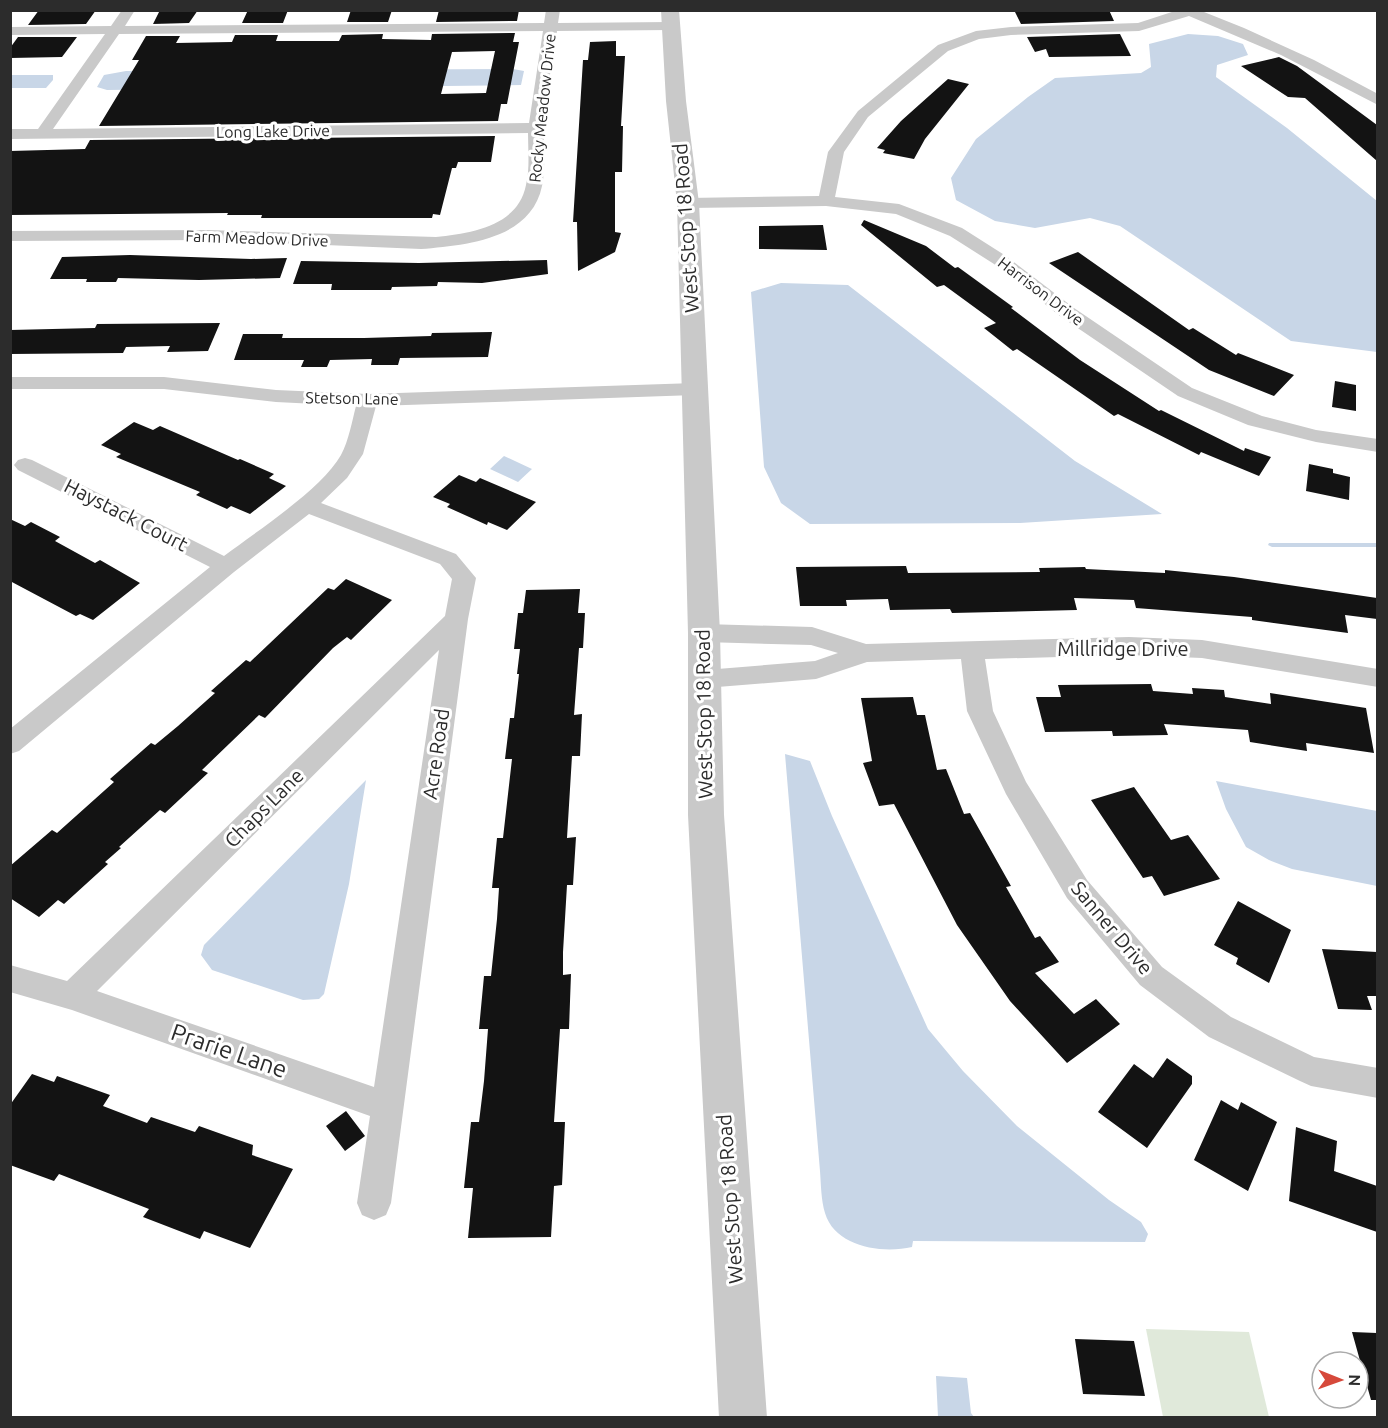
<svg xmlns="http://www.w3.org/2000/svg" width="1388" height="1428" viewBox="0 0 1388 1428" font-family="Ubuntu,sans-serif">
  <rect width="100%" height="100%" fill="#fff"/>
  <!-- green -->
  <path fill="#e0e9da" d="M1146,1329l103,3 20,85h-106z"/>
  <!-- water -->
  <path fill="#c8d6e7" d="M1188,34l30,2 25,8 5,11 -31,10 -1,12 71,51 90,73v151l-86,-11 -171,-115 -30,-8 -55,10 -40,-7 -39,-21 -5,-22 25,-39 52,-42 27,-19 86,-5 10,-6 -2,-23z
    M513,69l11,2 -3,14 -414,5 -10,-3 7,-12 22,-4z
    M11,75h42v5l-7,8h-35z
    M781,283l67,2 227,176 87,53 -142,9 -210,1 -29,-21 -17,-36 -13,-175z
    M504,456l28,13 -14,13 -28,-13z
    M785,754l25,7 22,55 96,213 35,42 54,55 92,74 32,22 7,12 -3,8 -232,-1 -1,6c-30,7 -77,0 -87,-34 -4,-13 -4,-29 -5,-42z
    M366,780l-17,104 -25,110 -5,5 -16,1 -91,-30 -11,-15 3,-10z
    M1216,781l161,30v75l-85,-17 -23,-9 -23,-13 -20,-38z
    M936,1376l31,2 4,35 3,4h-36z"/>
  <g fill="none" stroke-linecap="round" stroke-linejoin="round">
    <!-- stream -->
    <path fill="#c8d6e7" fill-rule="evenodd" d="M1269,543h109v4h-106l-4,-2z"/>
  </g>
  <!-- building -->
  <path fill="#131313" fill-rule="evenodd" d="M39,10h57l-10,14 -58,1z
    M160,10h38l-9,13 -36,1z
    M248,10h40l-5,13h-41z
    M351,10h41l-4,12h-41z
    M439,10h80l-2,11 -81,1z
    M1014,10h95l5,11 -93,3z
    M515,33l-2,9h6l-12,62h-6l-3,17 -399,5 40,-66h-7l14,-24h34l-4,7 56,-1 3,-7h43l-2,6h63l3,-6 41,-1 -1,5 49,1 1,-6zM495,51l-9,42 -45,1 11,-42z
    M1120,34l11,22 -82,1 -3,-8 -11,3 -8,-15z
    M18,37h59l-15,20 -52,1v-10z
    M616,41v15h9l-4,70h2l-1,46h-7v60l6,1 -6,19 -37,19 -1,-49h-4l10,-162h5l2,-18z
    M1279,57l18,9 80,59v36l-72,-63 -17,-1 -47,-31z
    M948,79l21,5 -44,55 -11,20 -31,-6 2,-3 -8,-2 24,-27z
    M495,136l-4,26h-33l-2,6h-4l-12,47 -7,-1 -1,4h-171l1,-3h-35l1,-2 -218,2v-64l75,-2 5,-9z
    M864,220l62,26 29,22 3,-1 55,40 -2,1 69,52 79,51 2,-1 83,41 1,-3 26,9 -12,19 -58,-24 -2,3 -81,-41 -4,2 -97,-67 -4,2 -29,-23 12,-5 -52,-38 -7,2 -76,-62z
    M823,225l4,25 -68,-1v-23z
    M1078,252l111,78 4,-2 43,27 2,-2 56,22 -20,21 -65,-26 -160,-107z
    M130,255l121,4 36,-1 -7,20 -81,2 -81,-2 -2,4h-30l1,-3h-37l12,-22z
    M547,260l1,14 -66,9 -44,-1 -1,4 -45,1 -1,3h-60l1,-6h-39l8,-23 118,2z
    M220,323l-12,28 -41,1 3,-6 -44,1 -3,6 -113,1v-24l85,-2 2,-4z
    M492,332l-4,25 -88,1 -2,7h-27l1,-6 -42,1 -3,7h-26l3,-7h-70l9,-26h40l-1,4h82l67,-2 1,-3z
    M1335,381l21,4v26l-24,-4z
    M134,422l19,8 7,-4 78,34 2,-1 34,15 -5,4 17,8 -36,28 -19,-8 -4,3 -31,-14 4,-3 -84,-35 5,-3 -20,-9z
    M1309,464l24,5v4l17,4 -1,23 -43,-9z
    M459,475l17,7 4,-4 56,24 -29,28 -19,-8 -1,3 -40,-18 3,-3 -17,-7z
    M10,519l15,7 6,-4 29,15 -5,4 40,22 5,-3 40,23 -47,37 -13,-6 -4,2 -66,-35z
    M906,566l2,7 132,-1 -1,-4 46,-1 1,2 79,4v-3l69,7 143,21v21l-32,-4 3,18 -96,-13v-3l-116,-9 -2,-8 -60,-2 3,12 -125,3 -2,-4 -60,1 -2,-11 -42,1 1,6h-47l-4,-39z
    M346,579l46,21 -41,40 -4,-3 -14,11 -68,70 -6,-3 -57,55 6,3 -43,40 -5,-3 -41,37 2,1 -16,14 3,2 -44,40 -6,-4 -19,17 -29,-19v-32l42,-36 5,3 57,-51 -4,-3 41,-36 4,2 23,-19 37,-33 -4,-2 35,-31 4,2 78,-74 6,2z
    M580,589l-2,24h7l-2,35h-4l-5,67 8,-1 -2,42h-8l-5,82 9,-1 -3,48h-6l-4,67v23l8,-1 -2,55h-9l-6,93h11l-3,63 -8,1 -3,51 -83,1 5,-50h-9l7,-66h8l5,-41 4,-52h-9l5,-53h7l6,-57 2,-31h-7l5,-50h6l9,-79h-7l5,-41h4l5,-44h-2l3,-25h-6l4,-36h5l3,-23z
    M1151,684l2,7 40,3 -1,-6 32,2 1,7 46,7 -1,-11 96,15 8,45 -68,-10 1,8 -57,-9 -2,-12 -84,-6 4,11 -55,1 -1,-5 -67,1 -9,-35h25l-3,-12z
    M913,697l4,18h8l12,55 9,-1 18,45 6,-1 41,73 -5,1 29,51 5,-2 19,26 -24,11 39,41 22,-15 24,25 -53,39 -57,-62 -53,-76 -63,-121 -15,2 -16,-43 9,-2 -11,-63z
    M1134,787l37,53 17,-5 32,44 -56,17 -12,-20 -9,2 -52,-78z
    M1238,901l53,29 -22,53 -33,-19 2,-6 -24,-13z
    M1322,949l55,3v44h-10l5,14 -34,-1z
    M1167,1058l25,18v8l-45,64 -49,-36 36,-48 19,14z
    M32,1074l22,8 3,-6 53,19 -7,11 44,17 4,-6 44,15 4,-6 28,10 26,9 -1,10 41,14 -43,79 -46,-17 -4,8 -57,-22 6,-8 -90,-35 -5,7 -44,-16v-60z
    M1221,1100l17,10 3,-8 36,20 -29,69 -54,-31z
    M346,1111l19,25 -20,15 -19,-25z
    M1296,1127l41,14 -3,30 43,15v46l-88,-31z
    M1352,1332l25,1v67h-6z
    M1075,1339l59,2 11,55 -62,-2z"/>
  <g fill="none" stroke-linecap="round" stroke-linejoin="round">
    <!-- minor -->
    <path fill="#c9c9c9" fill-rule="evenodd" d="M122,10h13l-10,16 419,-3 2,-13h14l-2,13 113,-1 7,4 -7,4 -114,1c-5,32 -11,64 -13,96 -1,20 2,40 -2,59 -11,54 -77,59 -121,63l-214,-9 -197,1v-10l197,-1 229,7c36,-4 82,-11 90,-52 4,-17 2,-35 2,-52l-518,6v-10h28l67,-95 -95,1v-8l101,-1zM543,31l-14,92 -476,6 66,-95z
      M1178,10h21l45,18 70,32 64,34v11l-97,-50 -92,-39 -50,15 -128,4 -32,4 -31,12 -80,66 -24,35 -9,45 64,7 63,24 44,28 68,52 118,80 70,28 54,14 62,9v13l-62,-10 -68,-17 -70,-29 -118,-80 -66,-52 -44,-28 -54,-22 -70,-8 -138,2 -8,-5 8,-5 131,-2 9,-44 30,-41 80,-66 38,-14 35,-4 127,-4z
      M10,377h154l112,13 92,4 327,-11 7,2 3,4 -3,4 -7,2 -319,11 -13,48 -16,24 -26,25 135,51 20,24 -8,41 -77,584 -5,12 -12,5 -12,-5 -5,-12 13,-87 -298,-106 -62,-18v-27l57,16 378,-365 7,-37 -12,-15 -131,-50 -75,58 -215,179 -9,3v-25l200,-162 -192,-97 -4,-5 4,-5 7,-2 7,2 192,96c33,-25 98,-67 117,-101 8,-15 11,-34 15,-49l-80,-4 -112,-13h-154zM439,650l-65,437 -277,-96z
      M704,624l108,3 54,17 263,-7 73,3 176,29v18l-176,-29 -73,-3 -144,4 8,52 33,71 61,98 75,87 69,50 83,40 64,11v30l-67,-12 -11,-5 -91,-44 -69,-52 -73,-87 -61,-104 -39,-83 -6,-52 -94,3 -51,17 -111,9 -9,-3 -3,-6 3,-6 9,-3 110,-9 23,-8 -27,-8 -107,-3 -9,-3 -3,-6 3,-6z"/>
    <!-- tertiary -->
    <path fill="#c9c9c9" fill-rule="evenodd" d="M661,10h18l7,91 13,102 21,430 4,182 43,603h-48l-31,-603v-182l-11,-430 -11,-102z"/>
  </g>
  <g text-anchor="middle" stroke-width="6" stroke-linejoin="round" paint-order="stroke">
    <!-- far-street labels -->
    <g font-size="16" fill="#2c2c2c" stroke="#fff">
      <text transform="translate(542 108) rotate(-84)" y="6">Rocky Meadow Drive</text>
      <text transform="translate(273 131) rotate(-1)" y="6">Long Lake Drive</text>
      <text transform="translate(257 238) rotate(2)" y="6">Farm Meadow Drive</text>
      <text transform="translate(1041 291) rotate(37)" y="6">Harrison Drive</text>
      <text transform="translate(352 398) rotate(1)" y="6">Stetson Lane</text>
    </g>
    <!-- street labels -->
    <g font-size="20" fill="#2c2c2c" stroke="#fff">
      <text transform="translate(686 228) rotate(-94)" y="7">West Stop 18 Road</text>
      <text transform="translate(126 515) rotate(27)" y="7">Haystack Court</text>
      <text x="1123" y="656">Millridge Drive</text>
      <text transform="translate(704 714) rotate(-91)" y="7">West Stop 18 Road</text>
      <text transform="translate(436 754) rotate(-82)" y="7">Acre Road</text>
      <text transform="translate(264 808) rotate(-45)" y="7">Chaps Lane</text>
      <text transform="translate(1112 928) rotate(50)" y="7">Sanner Drive</text>
      <text transform="translate(730 1199) rotate(-94)" y="7">West Stop 18 Road</text>
    </g>
    <!-- near-street labels -->
    <g font-size="24" fill="#2c2c2c" stroke="#fff">
      <text transform="translate(229 1051) rotate(19)" y="8">Prarie Lane</text>
    </g>
  </g>
  <!-- border -->
  <rect width="1388" height="1428" fill="none" stroke="#2c2c2c" stroke-width="24"/>
  <!-- north arrow -->
  <g transform="translate(1340 1380) rotate(91)"><circle r="28" fill="#ffffff" stroke="#ababab" stroke-width="1.5"/>
  <path d="M0-4.5L10 22L0 15L-10 22Z" fill="#d6493b"/>
  <text y="-9" font-size="16" font-weight="bold" text-anchor="middle" fill="#2c2c2c">N</text>
  </g>
</svg>
